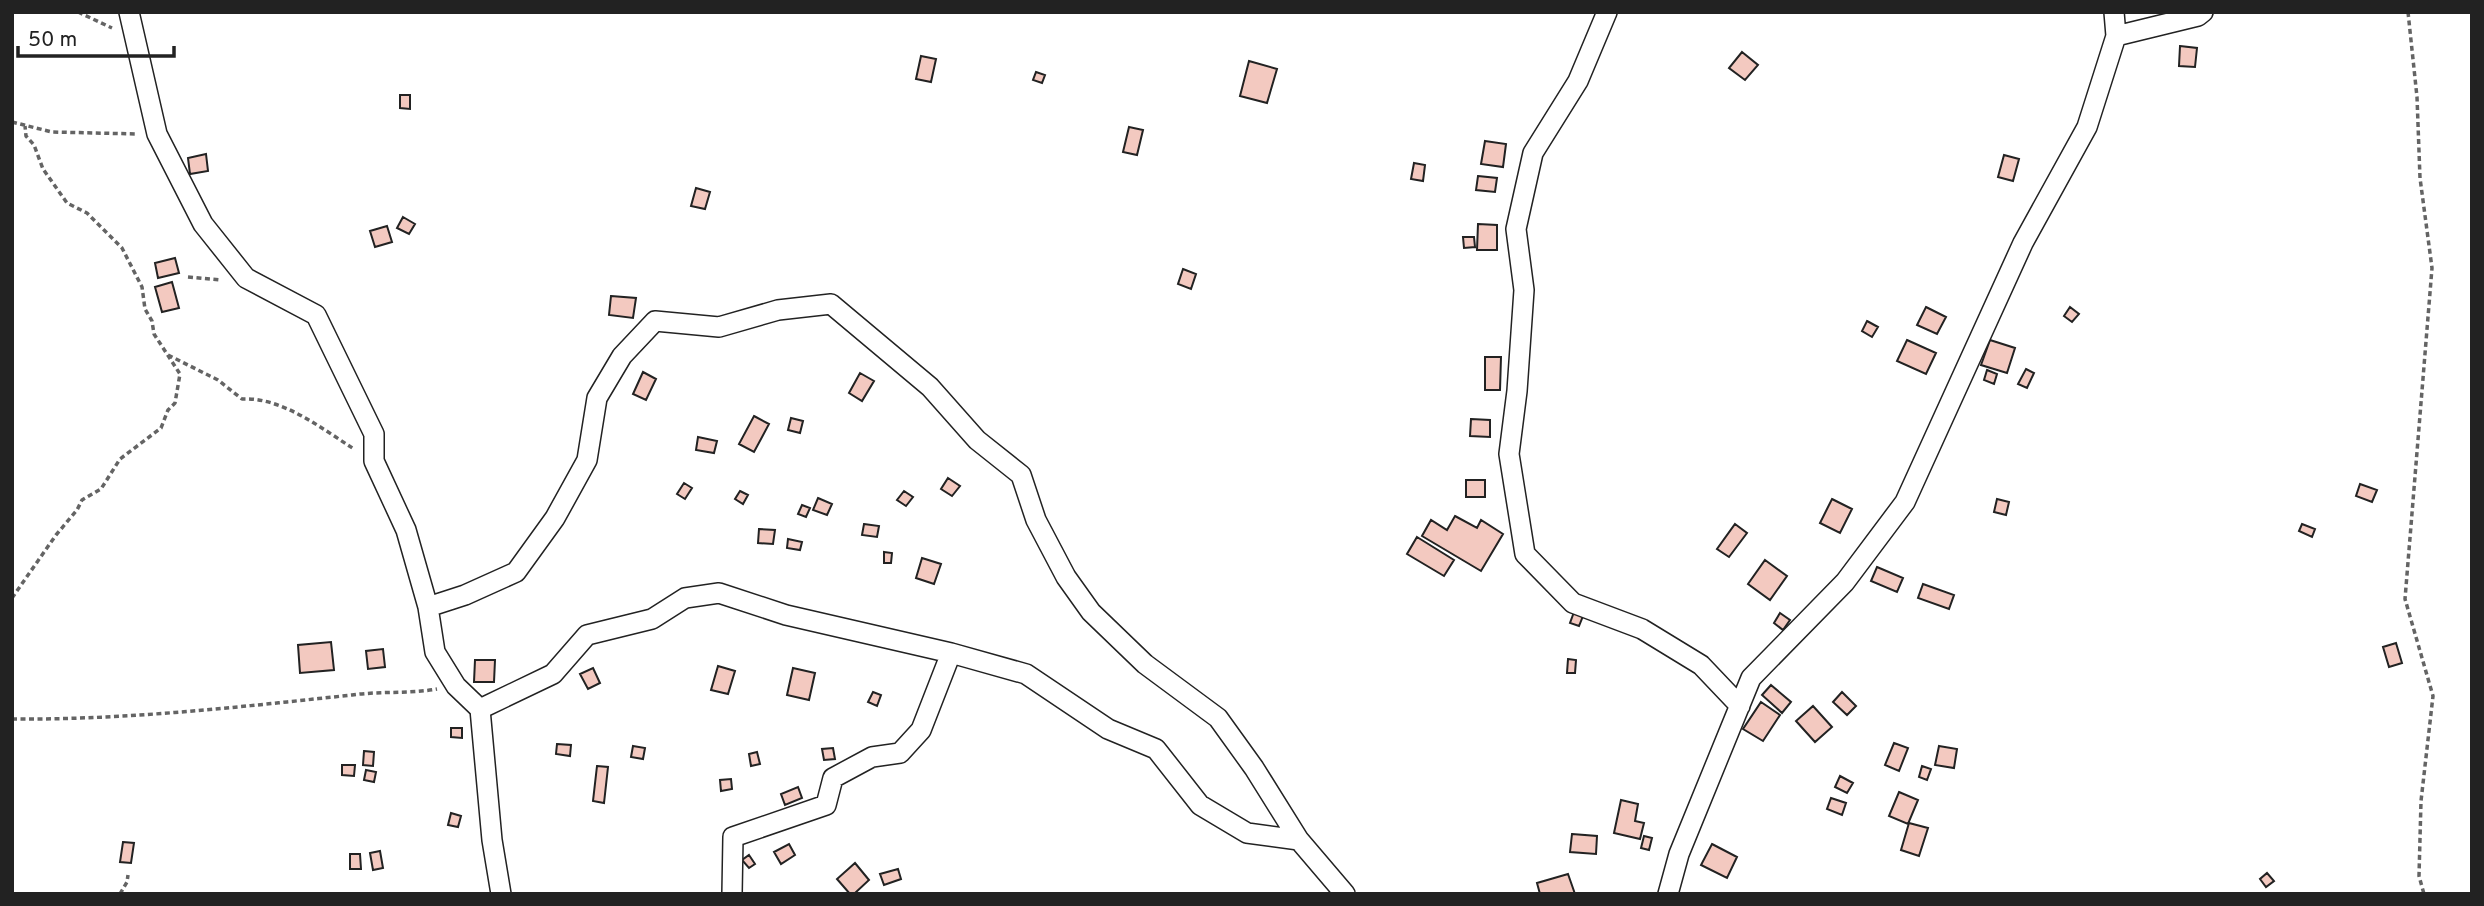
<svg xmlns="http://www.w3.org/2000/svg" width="2484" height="906" viewBox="0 0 2484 906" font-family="Overpass,sans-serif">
  <rect width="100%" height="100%" fill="#fff"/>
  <!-- building -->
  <path fill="#f3c9c0" stroke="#222" stroke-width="2" d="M2180,46l17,2 -2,19 -16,-1z
    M1742,52l16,13 -13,15 -16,-12z
    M921,56l15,3 -5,23 -15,-3z
    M1249,61l28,8 -10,34 -27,-7z
    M1036,72l9,3 -3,8 -9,-3z
    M400,95h10v14l-10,-1z
    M1129,127l14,3 -6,25 -14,-3z
    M1485,141l21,3 -3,23 -22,-3z
    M206,154l2,17 -18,3 -2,-16z
    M2004,155l15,4 -6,22 -15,-4z
    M1414,163l11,2 -2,16 -12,-2z
    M1478,176l19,2 -2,14 -19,-2z
    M696,188l14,4 -5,17 -14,-3z
    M403,217l12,7 -6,10 -12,-6z
    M1478,224l19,1v25h-20z
    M387,226l5,16 -17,5 -5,-16z
    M1463,237h11l1,10 -11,1z
    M175,258l4,15 -21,5 -3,-15z
    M1183,269l13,5 -5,15 -13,-5z
    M172,282l7,26 -17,4 -7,-25z
    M611,296l25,2 -3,20 -24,-3z
    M1926,307l20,10 -9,17 -20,-9z
    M2070,307l9,7 -7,8 -8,-6z
    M1867,321l11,6 -6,10 -10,-6z
    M1907,340l29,13 -10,21 -29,-13z
    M1990,340l25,8 -8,25 -26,-8z
    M1485,357h16l-1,33h-15z
    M2026,369l8,4 -7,15 -9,-4z
    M1987,370l10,4 -3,10 -10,-4z
    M643,372l13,7 -10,21 -13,-6z
    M860,373l14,8 -12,20 -13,-8z
    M754,416l15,8 -15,28 -15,-8z
    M791,418l12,3 -3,12 -12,-3z
    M1471,419l19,1v17l-20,-1z
    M698,437l19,4 -3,12 -18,-3z
    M948,478l12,8 -8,10 -11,-7z
    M1466,480h19v17h-19z
    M684,483l8,5 -7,11 -8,-5z
    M2360,484l17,6 -5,12 -16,-6z
    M740,491l8,4 -5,9 -8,-5z
    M904,491l9,6 -7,9 -9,-6z
    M818,498l14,6 -5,11 -14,-5z
    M1832,499l20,10 -12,24 -20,-10z
    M1997,499l12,3 -3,13 -12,-3z
    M802,505l8,3 -4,9 -8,-3z
    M1455,516l22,12 4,-8 22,14 -22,37 -59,-35 9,-16 16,10z
    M864,524l15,2 -2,11 -15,-2z
    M1735,524l12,9 -18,24 -12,-8z
    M2302,524l13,5 -3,8 -13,-6z
    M759,529l16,1 -2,14 -15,-1z
    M1417,537l37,23 -10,16 -37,-22z
    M788,539l14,3 -2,8 -13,-2z
    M884,552l8,1 -1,10h-7z
    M922,558l19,6 -7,20 -18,-6z
    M1765,560l22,16 -17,24 -22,-16z
    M1877,567l26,11 -6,14 -26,-11z
    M1923,584l31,11 -5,14 -31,-11z
    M1574,612l9,4 -4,10 -9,-3z
    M1780,613l10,7 -7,10 -9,-7z
    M331,642l3,28 -34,3 -2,-28z
    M2396,643l6,20 -13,4 -6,-20z
    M383,649l2,18 -17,2 -2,-18z
    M1568,659l8,1 -1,13h-8z
    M475,660h20l-1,22h-20z
    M718,666l17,5 -7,23 -17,-4z
    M593,668l7,15 -12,6 -8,-15z
    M793,668l22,5 -6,27 -22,-5z
    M1771,685l20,17 -9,11 -20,-18z
    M873,692l8,3 -4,11 -9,-4z
    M1842,692l14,14 -9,9 -14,-13z
    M1761,702l19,13 -17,26 -20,-12z
    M1813,706l19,21 -17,15 -19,-21z
    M451,728h11v10l-11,-1z
    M1894,743l14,5 -9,23 -14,-6z
    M557,744l14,1 -1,11 -14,-2z
    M633,746l12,2 -2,11 -12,-2z
    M1939,746l18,3 -3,19 -19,-3z
    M833,748l2,11 -11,1 -2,-11z
    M364,751l10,1 -1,14 -10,-1z
    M757,752l3,12 -9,2 -2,-12z
    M342,765h13l-1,11 -12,-1z
    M597,766l11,1 -4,36 -11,-2z
    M1922,766l9,3 -4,11 -8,-3z
    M366,770l10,2 -2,10 -10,-2z
    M1840,776l13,7 -6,10 -12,-6z
    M731,779l1,10 -11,2 -1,-11z
    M798,787l4,11 -17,7 -4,-11z
    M1899,792l19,8 -10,24 -19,-8z
    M1831,798l15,5 -4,12 -15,-6z
    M1621,800l17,4 -3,17 9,2 -4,16 -26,-6z
    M451,813l10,3 -3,11 -10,-2z
    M1909,823l19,5 -9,28 -18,-6z
    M1572,834l25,2 -1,18 -26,-2z
    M1644,836l8,2 -3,12 -8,-2z
    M123,842l11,1 -3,20 -11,-1z
    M789,844l6,11 -14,9 -7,-12z
    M1712,844l25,13 -10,21 -26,-13z
    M380,851l3,17 -10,2 -3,-17z
    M350,854h10l1,15h-11z
    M749,855l6,9 -6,4 -7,-8z
    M855,863l14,17 -15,14h-4l-13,-15z
    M898,869l3,10 -17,6 -4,-11z
    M2267,873l7,8 -8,6 -6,-8z
    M1568,874l7,20h-35l-3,-11z"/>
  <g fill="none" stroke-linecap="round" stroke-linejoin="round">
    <!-- street casing -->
    <g stroke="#222" stroke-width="22">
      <path id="street" d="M129,12l28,122 46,90 43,54 70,37 58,119v27l32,69 22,77 7,45 21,34 24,23 12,131 9,54
        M1607,12l-29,69 -45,72 -17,76 8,61 -7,101 -8,63 16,100 48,49 69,26 59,36 39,41
        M2116,36l82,-20 5,-4
        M428,607l37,-12 51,-23 39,-54 32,-58 10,-62 25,-42 33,-35 64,6 59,-17 53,-6 99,83 47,53 44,35 15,45 30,57 25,35 54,52 73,54 36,50 45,72
        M480,709l73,-35 34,-39 65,-16 33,-21 34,-5 67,22 165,38 75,21 82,55 48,20 44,56 47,28 52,7 46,54
        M732,894l1,-57 93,-32 7,-27 39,-21 28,-4 21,-23 30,-77
        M1668,894l11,-40 72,-176 94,-96 60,-80 118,-259 64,-116 29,-91 -2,-24"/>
    </g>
    <!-- path -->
    <path stroke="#646464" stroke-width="3.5" stroke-dasharray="5 3.5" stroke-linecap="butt" d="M78,12l34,16
      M2408,12l9,85 3,81 12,90 -27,331 28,97 -12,105 -2,75 5,18
      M12,122l40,10 86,2
      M188,277l33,3
      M168,355l50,25 24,19c40,-2 79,29 112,50
      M12,598l44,-63 21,-25 5,-10 19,-11 19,-30 41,-31 7,-18 7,-7 5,-29 -26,-40 -2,-13 -7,-12 -3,-22 -20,-39 -35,-35 -20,-10 -24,-34 -9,-24 -8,-9 -1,-10
      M12,719c114,1 227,-12 340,-24 28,-4 56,-1 85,-6
      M120,894l7,-12 1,-7"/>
    <!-- street -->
    <use href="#street" stroke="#fff" stroke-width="19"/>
  </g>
  <!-- border -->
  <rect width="2484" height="906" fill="none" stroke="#222222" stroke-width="28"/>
  <!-- scale -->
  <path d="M18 46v10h156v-10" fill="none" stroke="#222222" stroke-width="3.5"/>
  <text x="28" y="46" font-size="21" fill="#222222" stroke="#ffffff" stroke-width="5" paint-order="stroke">50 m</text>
</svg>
